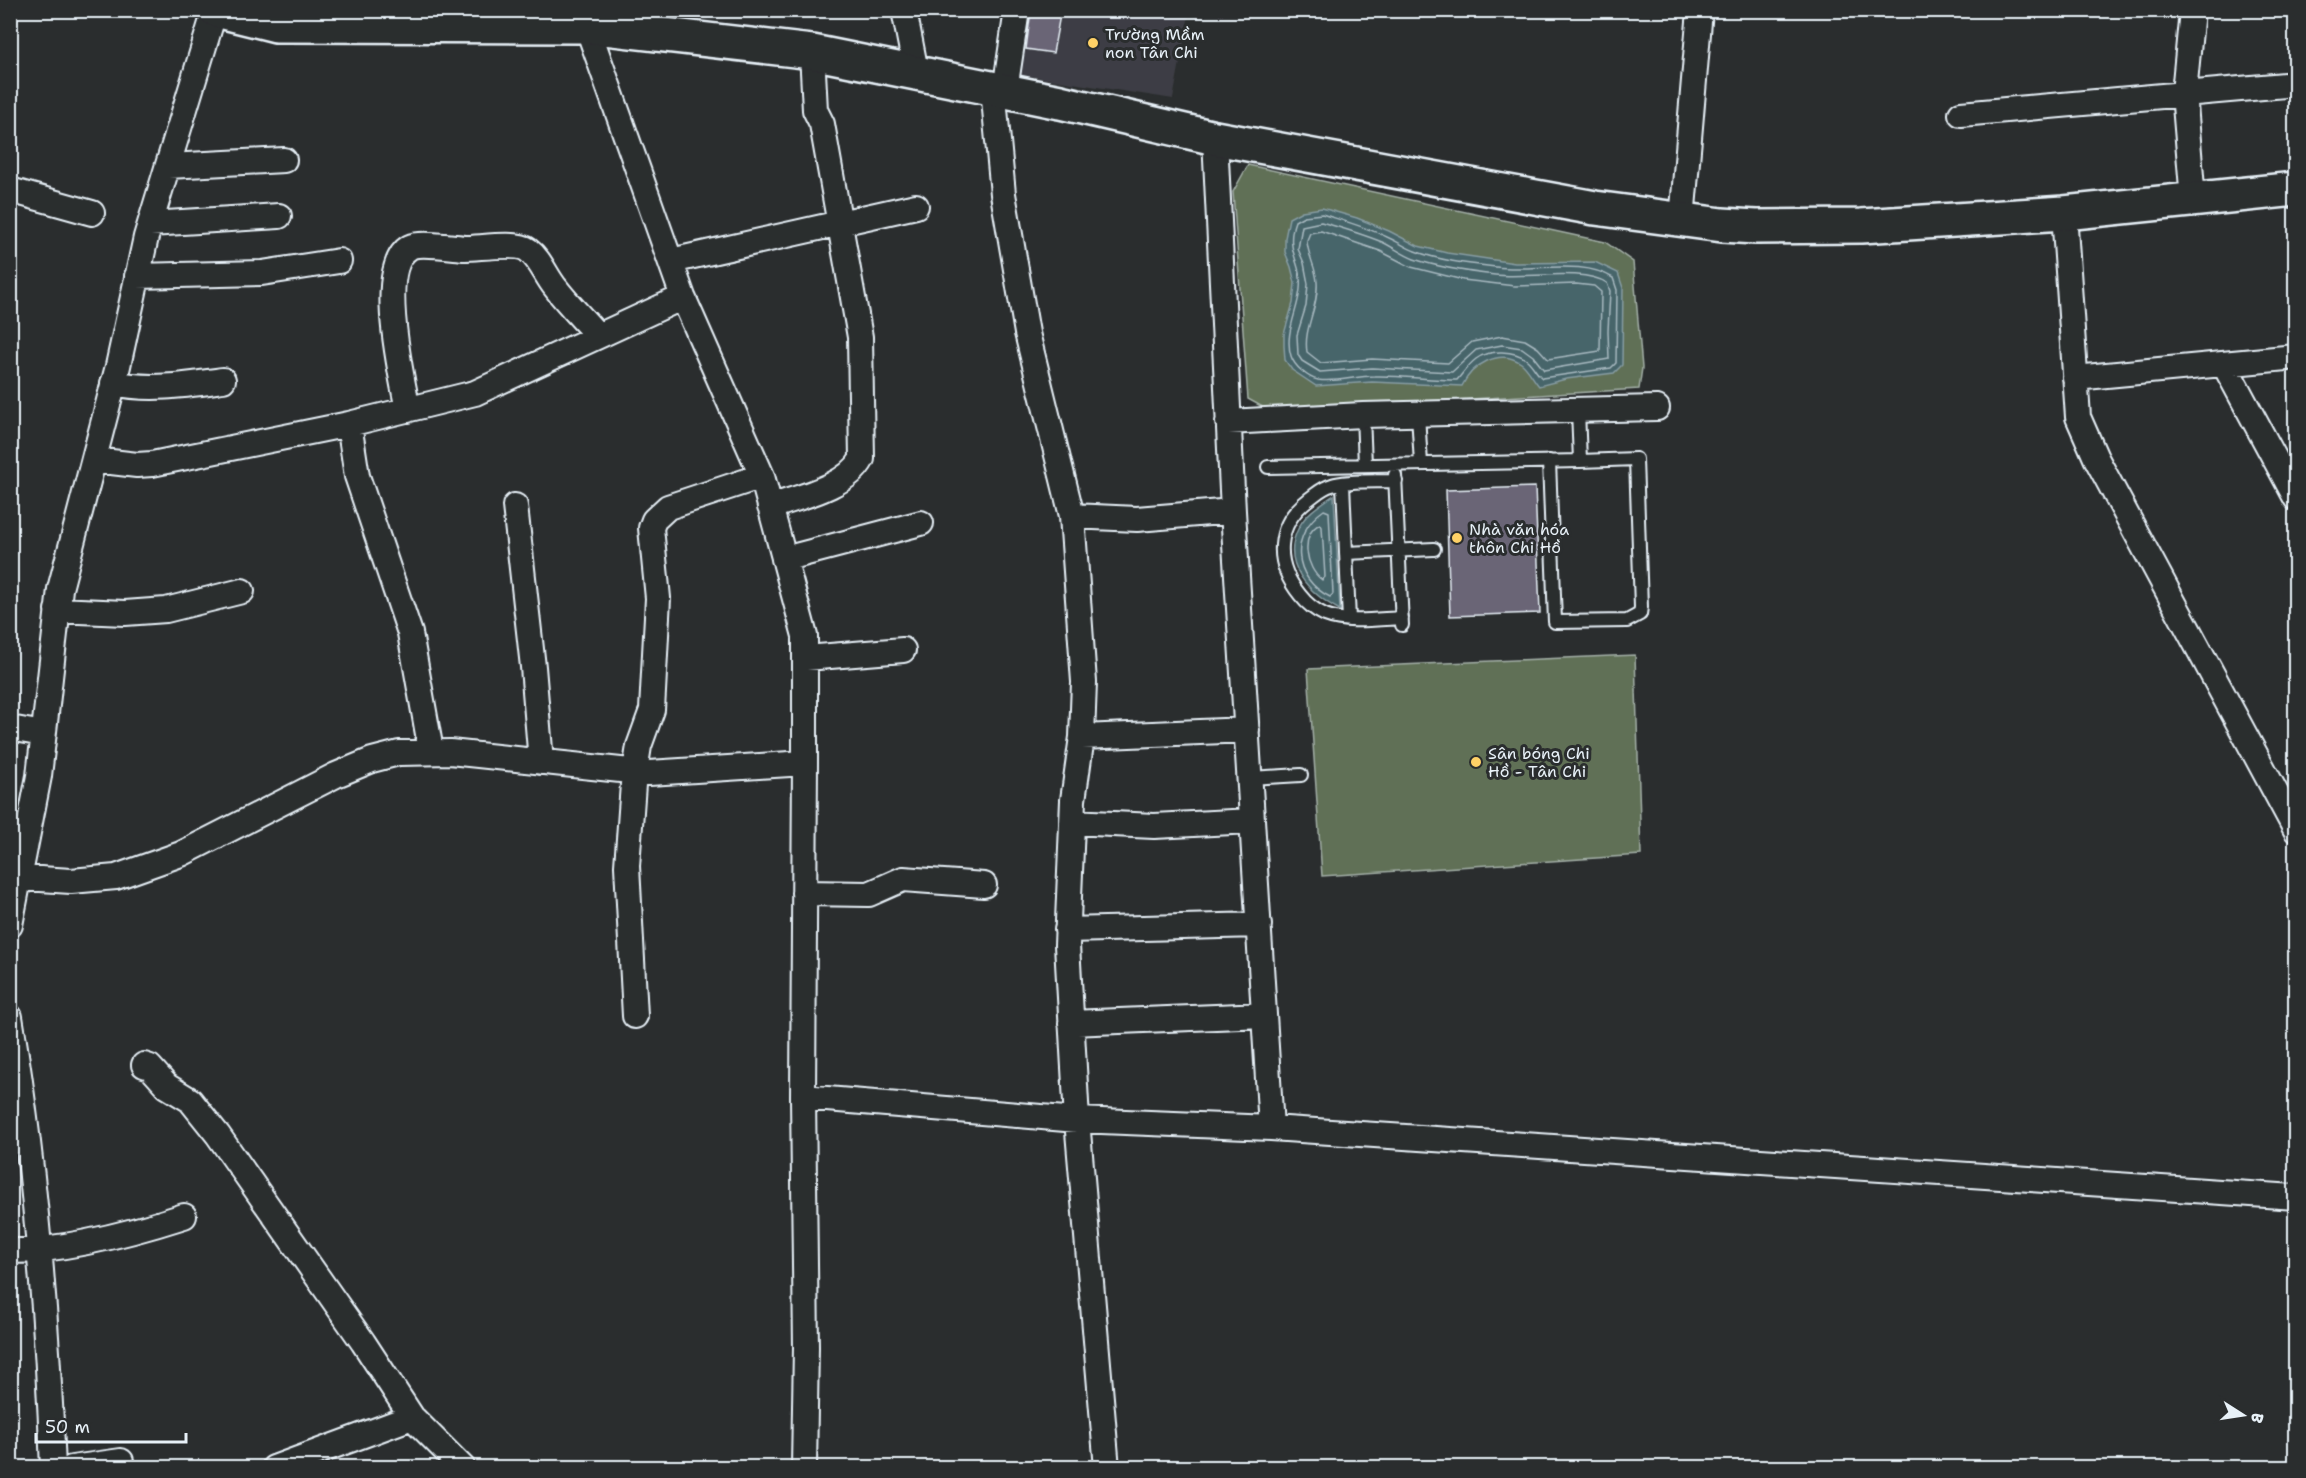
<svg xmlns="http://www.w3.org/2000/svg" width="2306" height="1478" viewBox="0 0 2306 1478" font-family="'Shantell Sans',sans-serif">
  <rect width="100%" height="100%" fill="#2a2d2e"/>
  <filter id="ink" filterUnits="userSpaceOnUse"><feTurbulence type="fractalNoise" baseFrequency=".0167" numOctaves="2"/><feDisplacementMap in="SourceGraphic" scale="12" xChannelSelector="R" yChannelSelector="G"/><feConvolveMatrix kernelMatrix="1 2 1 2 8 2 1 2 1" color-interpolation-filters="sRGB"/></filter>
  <g filter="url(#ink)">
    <!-- built -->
    <path fill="#3d3e44" d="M1007,11h230v4h-48l-16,84 -176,-28z"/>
    <!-- green -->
    <path fill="#606f57" stroke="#a4b0a8" stroke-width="1.5" d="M1248,165l357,77 28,20 9,106 -3,21 -369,22 -22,-12 -15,-207z
      M1635,655l6,200 -319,21 -14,-207z"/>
    <!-- water -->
    <path fill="#47656b" stroke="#879da3" stroke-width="1.5" d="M1322,208l35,10 32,13 29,15 29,7 68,10 80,-1 23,11 5,15 -1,77 -8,8 -48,6 -27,7c-6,-7 -11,-18 -18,-23 -22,-15 -49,2 -59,23l-90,-4 -56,4 -24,-16 -7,-10 -1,-14v-12l9,-31 2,-20 -4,-16 -6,-15v-14l4,-20 13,-7z
      M1334,495l6,115c-30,-16 -61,-46 -41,-83 7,-14 22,-23 35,-32z"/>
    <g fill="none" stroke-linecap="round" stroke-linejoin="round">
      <!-- shore -->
      <path stroke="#a8b9c0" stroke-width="1.5" d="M1322,214c22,7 44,13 65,23 10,4 19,11 28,14 25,10 55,13 81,16 37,5 86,-9 117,11l4,12 -1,73 -5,5 -69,10c-6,-5 -9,-13 -15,-18 -12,-10 -38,-11 -51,-1 -8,6 -13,14 -19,21 -28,0 -56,-5 -83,-4 -18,0 -38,7 -56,4 -10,-2 -24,-14 -27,-24 -7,-22 7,-45 9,-67 3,-27 -16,-37 -5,-68l9,-5z
        M1321,222c21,6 41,12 61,20 11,5 21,13 32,17 26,9 54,13 81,16 32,4 86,-8 112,8l3,8 -2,40 1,28 -65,11 -11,-14 -11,-8 -20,-3 -26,5 -24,22 -80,-4 -52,4 -18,-11 -4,-6 -1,-20 9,-29 2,-22 -4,-21 -6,-14 4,-23z
        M1321,231l59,20 31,16 52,13 52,6 61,-2 18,2 7,6 -1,59 -52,8 -10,-11 -13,-8 -23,-4 -30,6 -24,21 -76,-4 -51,4 -14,-11c-4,-24 12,-45 10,-70 -1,-15 -10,-28 -10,-42l3,-7z
        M1324,510l5,2 4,82 -3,3c-38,-19 -41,-63 -6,-87z
        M1320,524l2,3 3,50 -3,3c-16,-11 -23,-46 -2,-56z"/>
    </g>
    <!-- building -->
    <path fill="#6a6576" stroke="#e8f1f8" stroke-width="1.5" d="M1031,10l29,5 -7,38 -27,-4z
      M1535,487l5,126 -90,3 -4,-126z"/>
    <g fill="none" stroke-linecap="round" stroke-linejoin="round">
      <!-- lane casing -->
      <g stroke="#e8f1f8" stroke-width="16">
        <path id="lane" d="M1418,414l3,50
          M1363,415l2,50
          M1549,461l6,161 72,-1 13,-7 1,-7 -5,-148 -56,2
          M1268,467l312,-6 -2,-51
          M1395,475l7,150
          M1396,481c-19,1 -47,-1 -64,4 -9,2 -16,9 -23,14 -34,26 -35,64 -9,96 7,9 14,15 25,20 23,9 52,4 77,3
          M1343,484l6,136
          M1346,553l88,-4
          M1250,778l51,-3"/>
      </g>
      <!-- street casing -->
      <g stroke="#e8f1f8" stroke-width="28">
        <path id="street" d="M904,10l12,62
          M2192,10l-8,83 9,107
          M587,26l96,271 79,179 43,160v127
          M1005,90l12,-80
          M1961,114l335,-30
          M1215,138l18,373 38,617
          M168,166l116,-6
          M10,190l82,23
          M2064,213l14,204 18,41 200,372
          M1682,220l18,-210
          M150,224l129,-8
          M671,261l245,-55
          M137,276l125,-3 77,-12
          M2224,364l72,134
          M2075,378l221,-21
          M113,383c37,8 74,2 110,-3
          M408,410c-6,-32 -33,-143 2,-163 10,-5 42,0 55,1 15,0 52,-6 63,2 12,9 18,26 27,37 13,17 28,32 42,48
          M1228,422l135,-7 294,-7
          M349,424l8,52 53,157 21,118
          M94,460l43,5 15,-1 197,-40 126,-31 208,-96
          M515,506l18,161 8,95
          M770,507c29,-10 77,-20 92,-48l-2,-122 -38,-213 -7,-14 -3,-58
          M1072,516l65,3 96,-8
          M784,559l137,-36
          M57,610l68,3 41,-3 76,-19
          M806,658l97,-8
          M10,728l33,6
          M1082,737l165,-7
          M1072,822l82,4 98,-5
          M10,877l61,4 45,-4 65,-23 155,-79 36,-15 27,-7 51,-1 199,21 156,-10 -2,334
          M804,893l65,1 34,-15 81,6
          M10,925l29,-149 21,-187 58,-223 28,-129 69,-227
          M1067,930l192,-5
          M635,1016l-8,-150 6,-82 6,-38 13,-36 6,-112 -7,-70 3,-8 14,-13 94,-31
          M10,1017c25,148 37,300 43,451
          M1071,1023l193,-8
          M144,1065l6,2 17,19 23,14 28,35 145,207 49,75 51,51
          M10,1251c53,0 124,-19 174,-35
          M72,1468l49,-7
          M274,1468l138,-51
          M804,1468l2,-121 -3,-250 274,23 -10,-175 6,-145 9,-63 2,-55 -12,-166 -45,-183 -24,-139 -10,-106
          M1107,1468l-30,-348 194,8 1025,69"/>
      </g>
      <!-- secondary casing -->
      <g stroke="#e8f1f8" stroke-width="38">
        <path id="secondary" d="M216,10l60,15 311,1 225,26 248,50 155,36 380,70 127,17 34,2 105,-1 203,-13 232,-24"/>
      </g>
      <!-- lane -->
      <use href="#lane" stroke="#2a2d2e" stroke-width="12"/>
      <!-- street -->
      <use href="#street" stroke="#2a2d2e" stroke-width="24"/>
      <!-- secondary -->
      <use href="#secondary" stroke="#2a2d2e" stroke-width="33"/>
    </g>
  </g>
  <!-- markers -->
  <g fill="#ffd166" stroke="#2a2d2e" stroke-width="2">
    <circle cx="1093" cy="43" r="6"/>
    <circle cx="1457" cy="538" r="6"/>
    <circle cx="1476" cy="762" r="6"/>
  </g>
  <g text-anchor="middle" stroke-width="6" stroke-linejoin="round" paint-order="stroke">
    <!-- poi labels -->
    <g font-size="16" fill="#e8f1f8" stroke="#2a2d2e" text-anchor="start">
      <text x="1105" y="40">Trường Mầm<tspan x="1105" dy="18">non Tân Chi</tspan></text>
      <text x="1469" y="535">Nhà văn hóa<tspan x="1469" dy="18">thôn Chi Hồ</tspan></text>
      <text x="1488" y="759">Sân bóng Chi<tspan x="1488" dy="18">Hồ - Tân Chi</tspan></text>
    </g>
  </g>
  <!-- margin -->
  <rect width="2306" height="1478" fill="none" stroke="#2a2d2e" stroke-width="36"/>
  <rect x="18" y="18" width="2270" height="1442" fill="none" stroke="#e8f1f8" stroke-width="2" filter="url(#ink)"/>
  <!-- north arrow -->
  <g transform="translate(2243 1415) rotate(102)" stroke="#2a2d2e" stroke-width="4.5" paint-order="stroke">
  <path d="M0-4.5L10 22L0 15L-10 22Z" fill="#e8f1f8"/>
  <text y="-9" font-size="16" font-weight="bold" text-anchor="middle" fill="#e8f1f8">B</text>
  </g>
  <!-- scale -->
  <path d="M36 1433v9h150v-9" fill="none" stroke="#e8f1f8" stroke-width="3"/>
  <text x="45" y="1433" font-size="18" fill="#e8f1f8" stroke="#2a2d2e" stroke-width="4.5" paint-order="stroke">50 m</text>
</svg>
